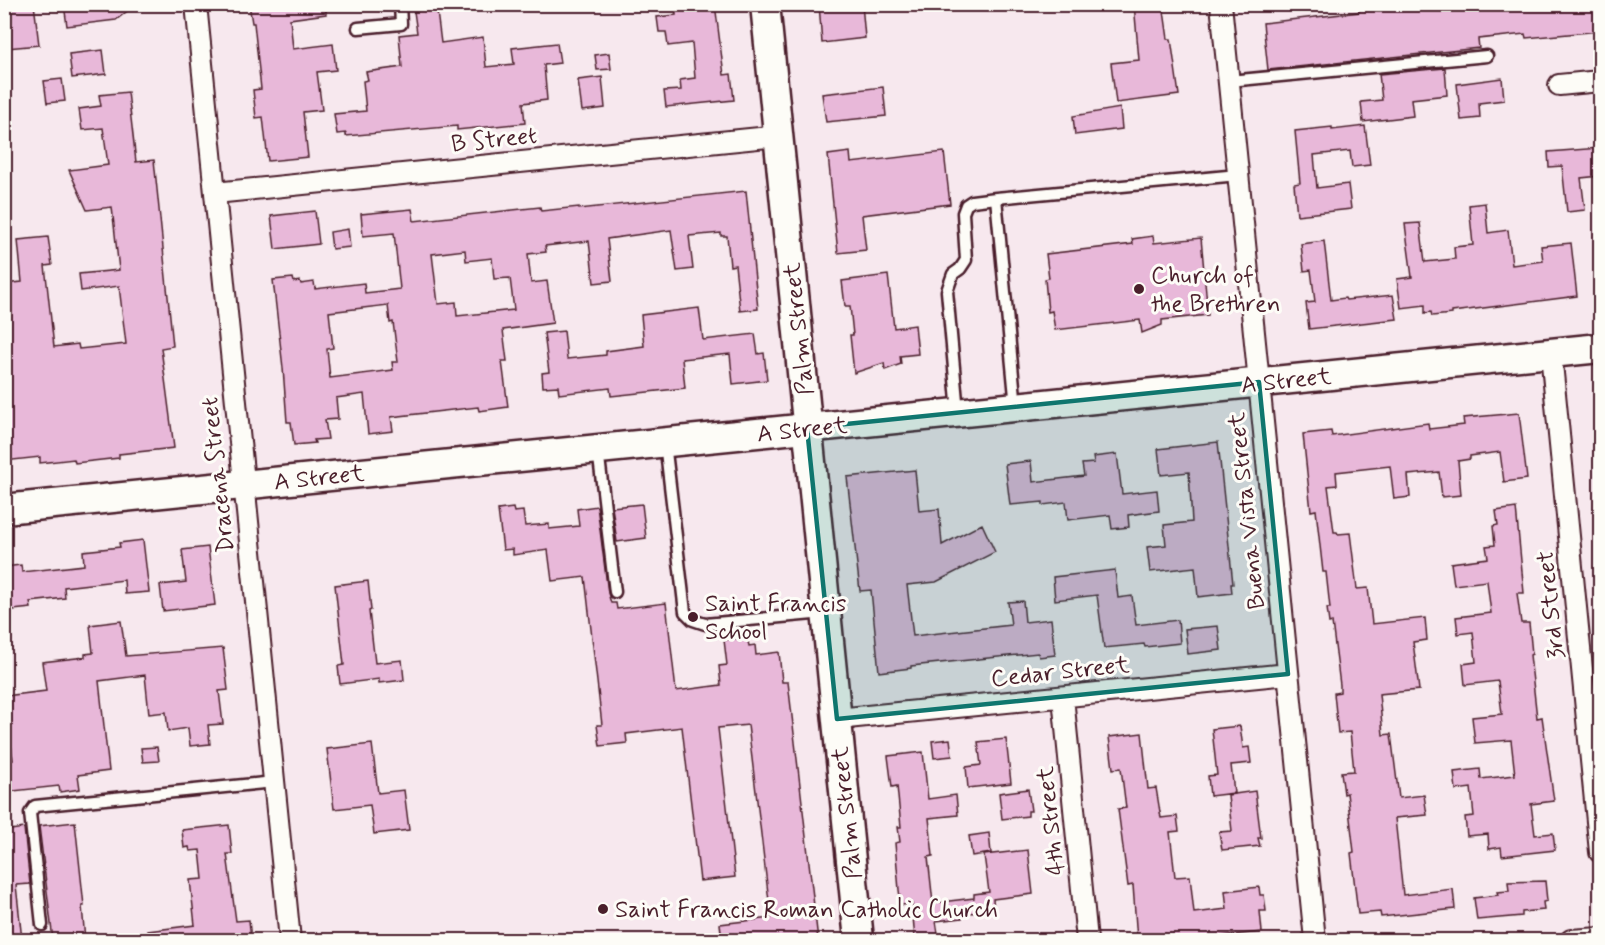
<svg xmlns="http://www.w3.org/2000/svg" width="1605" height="945" viewBox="0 0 1605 945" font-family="Mynerve,sans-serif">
  <rect width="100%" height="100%" fill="#f7e8ee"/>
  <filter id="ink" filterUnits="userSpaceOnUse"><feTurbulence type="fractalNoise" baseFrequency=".0167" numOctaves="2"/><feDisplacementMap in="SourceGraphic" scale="12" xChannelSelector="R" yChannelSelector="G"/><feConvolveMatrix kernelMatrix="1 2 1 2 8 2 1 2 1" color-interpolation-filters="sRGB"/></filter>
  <g filter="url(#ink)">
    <!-- building -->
    <path fill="#e8b8d9" stroke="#4a1f2b" stroke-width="1.5" fill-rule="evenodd" d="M4,4h30l5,41 -32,3z
      M64,4h72l-20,16 -49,6z
      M249,4h77v10l-36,5 3,30 40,-5 3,26 -19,2 5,38 -19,2 5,45 -40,4 -5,-44 -7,1 -3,-28 8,-1 -7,-66h-2z
      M413,4h23l5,39 42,-6 3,30 28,-3 -2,-16 45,-5 3,20 -16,2 3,35 -24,3 2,20 -68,7v-4l-111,10v-3l-9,1 -3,-20 32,-3 -3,-30 5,-1 -2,-8 36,-5 -3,-32 18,-2z
      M675,4h40l9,71 7,-1 3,26 -68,7 -2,-16 17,-1 -1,-10 15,-2 -3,-35 -24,3 -2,-14h-7l-2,-15 19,-2z
      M819,4h43l3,34 -43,5z
      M1134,4h29l5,35h3l8,56 -63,8 -5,-40 28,-3z
      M1358,4h137v6l43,-6h60l2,27 -74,7 -1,-4 -47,5 1,9 -211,22 -5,-47 96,-11z
      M103,50l3,24 -34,4 -3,-24z
      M609,53l2,16 -14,1 -2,-15z
      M1445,68l2,27 -36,4 2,17 -50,6 -2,-20 21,-2 -3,-26z
      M602,77l3,31 -23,3 -4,-31z
      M1502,78l2,22 -25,3 1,15 -19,2 -4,-36z
      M62,79l3,22 -18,2 -3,-22z
      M883,87l3,29 -60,6 -4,-28z
      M128,92l8,70 18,-2 19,186 -12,2 13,100 -55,6v4l-44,5 -1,-4 -34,4v-6l-36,4v-177l18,-2 -4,-42 30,-3 4,28 -7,1 9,81 24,-3 1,5 47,-5 -7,-58 -38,5 -2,-17 40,-4 -7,-63 -25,3 -18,-40 39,-5 -5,-37 -21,2 -3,-21 22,-3 -2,-11z
      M1120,108l2,21 -47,6 -2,-19z
      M1365,126l5,39 -18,2 -2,-16 -36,4 3,33 31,-4 3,25 -54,6 -3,-31 6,-1 -5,-52 37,-4v3z
      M1600,148v28l-19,2 4,32 -18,2 -5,-46 -13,1 -1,-15z
      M850,152l1,11 93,-11 6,52 -88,11 4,35 -28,3 -10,-98z
      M746,191l12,118 -18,2 -5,-46 -5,1 -3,-30h-6v-3l-32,3 4,33 -16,2 -6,-41 -64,9 5,42 -18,2 -5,-42 -44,5 1,6 -18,2 3,29 16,-2 6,42 -50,7 4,31h-5l6,46 -29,4 -1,-4 -87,10 2,14 -25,3 -4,-40 -28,4 2,21 -13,1 3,19 -14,1 1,3 -21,2 -3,-23h-4l-4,-54 -10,-88 20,-2 1,4 6,-1 1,3 13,-2 1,7 49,-6 1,10 35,-4 -6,-56 -31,3 -2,-22 51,-5 2,12 126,-14 1,4 38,-4v2zM465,250l1,11 26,-3 2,21 16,-1 4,32 -57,6 -1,-14 -18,2 -6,-50zM388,305l2,18 3,-1 5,40h-6l1,8 -63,8 -3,-29 6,-1 -4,-36z
      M1485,203l3,30 20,-3 4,35 31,-4 -2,-15 30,-3 6,53 -125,16v2l-20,2 -1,-4 -6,1v-8l-24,3 -4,-29 15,-2 -7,-53 15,-1 5,39 30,-3 -1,-12 19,-2 -4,-40z
      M315,211l4,33 -44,5 -4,-33z
      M348,229l2,18 -18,2 -2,-17z
      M1153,236l1,7 47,-5 7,77 -46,5v5l-20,8 -2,-13 -85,10 -3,-19 -4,1 -3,-33 4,-1 -3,-24 87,-10 -1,-5z
      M1324,241l7,59 14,-2 1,2 47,-5 4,24 -88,10 -3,-26 9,-1 -4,-32 -7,1 -3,-27z
      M888,275l6,53 21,-3 3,29 -18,2 1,8 -16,6 -1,-7 -30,10 -4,-38h3l-3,-29h-5l-3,-25z
      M699,308l4,32 52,-6 3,20 6,-1 3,27 -34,4 -3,-30 -48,5 3,29 -74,8 -1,-8 -51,6 -1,-8 -15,1 -1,-14 7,-1 -5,-39 20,-2 3,28 39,-4v-4l38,-5 -3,-31z
      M1519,413l8,66 -23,3 -4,-30 -30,4v3l-12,2 3,34 -19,2 -3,-25 -31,3 2,22 -16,2 -4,-33 -54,6 1,13 -9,1 6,46h3l1,2 12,-1 7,56 11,-1 4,36 53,-6 2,22 -14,2 6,48 -40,4 4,41 8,-1 8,64 25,-3 3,20 -32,3 8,77 50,-6 2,20 -74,8 -1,-5 -22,2 -7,-61 3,-1 -7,-59 -3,1 -3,-22 13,-1 -4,-39 -12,1 -4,-40 6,-1v-7l-8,-63 -3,1 -2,-15h3l-4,-36h-3l-7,-62 -5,1 -8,-77 28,-3 1,5 96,-13 1,6 35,-4 -1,-7z
      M1218,442l15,142h-2l1,9 -34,4 -3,-30 -45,5 -3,-25 19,-2 -2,-20 28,-3 -3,-50 -28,3 -3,-26z
      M1117,454l5,40 35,-4 2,21 -31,4 1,12 -17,2 -2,-14 -42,5 -2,-18 -23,3v-3l-33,3 -5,-41 26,-3 2,21 51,-6 -2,-12 12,-1 -1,-6z
      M915,470l4,41 20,-2 3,36 40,-21 13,28 -59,30 -29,3 6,51 98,-11 -3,-23 15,-1 2,21 26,-3 4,36 -16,2 -1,-4 -127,13v2l-32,4 -8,-82 -11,1 -13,-114z
      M642,504l4,34 -29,4 -5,-35z
      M597,506l11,87 3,10h5l1,6 49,-6 10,88 45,-6 -2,-19 8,-1 -3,-25 23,-3 2,9 6,-1 1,10 23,-3 3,30h6l30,258h-96l-2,-16 51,-6 -23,-193 -30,3 17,149 -35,4 -18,-154 -56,7 1,9 -27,3 -3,-21h5l-17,-148 -33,4 -4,-31 -35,5v-6l-10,1 -5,-40 15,-2 1,4 9,-1 2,15 24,-2v5l30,-3 -2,-17z
      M1516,508l8,85h-7l4,30h8l3,31 -2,1 7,63 5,-1 12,84 -23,3 4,31 18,-2 2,17 -53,6 -1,-9 -12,2 -1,-15 -21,2 -2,-19 9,-1 -3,-28 -15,2 -2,-18 26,-3 1,10 34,-4 -4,-35 -36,3 -3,-26 30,-3 -4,-33 -33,4 -2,-21 13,-2 -3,-30 -15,2 -2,-17 35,-4 -4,-32 -33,4 -3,-22 37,-5 -2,-12 9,-1 -2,-19 5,-1 -2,-14z
      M143,540l6,52 -24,2 -1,-14 -60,7 1,11 -35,4 1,6 -27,3v-44l17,-2 1,7 62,-7 -1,-14 37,-4 -1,-4z
      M208,547l7,58 -52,6 -3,-26 26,-3 -4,-32z
      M1115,570l3,28 14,-2 4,29 42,-5 2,23 -35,4 -1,-3 -40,4 -7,-53 -42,5 -2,-23z
      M368,581l3,29 -2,1 6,52 27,-3 2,20 -25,3v-4l-39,5 -2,-18 6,-1 -9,-80z
      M121,621l5,35 97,-8 5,42 -9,1 4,33 -15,1 2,19 -20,2 -2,-18 -20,3 -2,-19 -17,2 -4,-39 -46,6 10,90 -31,4 2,14 -20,3 -1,-6 -55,6v-31l9,-1 -8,-64 41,-5 -4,-29 43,-5v-3l8,-1 -3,-28z
      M1218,626l3,24 -33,4 -3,-25z
      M1240,726l3,22 6,-1 2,16 -20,2 3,28 -24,3 -2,-20 9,-1 -5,-46z
      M1142,733l6,56 8,-1 5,30 16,-2 2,15 -9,1 5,45 15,-1 4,37 33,-4 -2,-18 34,-4 1,8h4l2,16h-6l2,21 -41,4v4h-84l-4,-55 -5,1 -10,-77 8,-1 -5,-40 -8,1 -4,-32z
      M950,739l2,17 -18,2 -2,-17z
      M1006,739l5,44 -43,5 -2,-21 15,-2 -3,-23z
      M372,744l6,49 26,-3 5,40 -35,4 -4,-29 -36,4 -7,-60z
      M157,747l2,14 -16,1 -2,-14z
      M923,752l5,47 28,-4 2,20 -29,3 4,38 -5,1 5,46 41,-5v-4l15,-2 -5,-37 44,-5 5,44 -40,5 1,11 -32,4v4l-26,3 3,19h-24l-3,-36 -11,1 -2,-15 -4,-47 5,-1 -2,-15h3l-4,-41 -5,1 -4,-31z
      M1028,789l3,22h-3v5l-26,3 -3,-26z
      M1255,791l6,47h-3l2,8 -38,4 -3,-18 13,-1 -4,-36z
      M75,822l9,84h-2l3,34h-32l-14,-114z
      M229,825l3,29h-5l9,67 13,-1 2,20h-103v-9l47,-6 -5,-45 13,-1 -3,-29 -10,1 -1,-4 -5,1 -2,-18z
      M24,828l6,56 -14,1 6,55h-18v-109z
      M989,833l2,20 -19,3 -3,-20z
      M1545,881l2,20 -4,1 1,8 -22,2v4l-45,4 -3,-22 24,-3 -1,-3 12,-1 -1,-9z"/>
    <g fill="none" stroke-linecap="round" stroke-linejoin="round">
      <!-- lane casing -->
      <g stroke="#4a1f2b" stroke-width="15">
        <path id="lane" d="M358,28l43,-4 -1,-20
          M1229,81l258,-25
          M1016,407l-20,-209 242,-23
          M958,412l-11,-121 6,-17 7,-5 6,-9 -3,-47 3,-8 6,-4 24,-3
          M665,443l20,169 8,8 12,4 119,-11
          M598,449l17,143
          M42,925l-12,-112 5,-7 239,-24"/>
      </g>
      <!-- street casing -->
      <g stroke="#4a1f2b" stroke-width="24">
        <path id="street" d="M196,4l94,936
          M1221,4l94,936
          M1559,85l41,-4
          M215,193l563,-57
          M1551,353l49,499
          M1063,697l24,243
          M837,719l451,-45
          M1571,940l29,-2"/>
      </g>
      <!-- secondary casing -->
      <g stroke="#4a1f2b" stroke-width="33">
        <path id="secondary" d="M765,4l94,936
          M4,509l1596,-161"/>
      </g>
      <!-- lane -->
      <use href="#lane" stroke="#fdfcf7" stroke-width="10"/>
      <!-- street -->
      <use href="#street" stroke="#fdfcf7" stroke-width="20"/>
      <!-- secondary -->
      <use href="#secondary" stroke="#fdfcf7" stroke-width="28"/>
    </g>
  </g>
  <!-- marked area -->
  <path fill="#0f766e" fill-opacity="0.2" stroke="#0f766e" stroke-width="4.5" stroke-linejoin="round" d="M1259,382l29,292 -451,45 -30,-291z"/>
  <!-- markers -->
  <g fill="#4a1f2b" stroke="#fdfcf7" stroke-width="2">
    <circle cx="1139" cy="289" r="6"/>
    <circle cx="693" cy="617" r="6"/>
    <circle cx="603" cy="909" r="6"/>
  </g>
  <g text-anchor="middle" stroke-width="6" stroke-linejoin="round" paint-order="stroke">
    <!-- street labels -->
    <g font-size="24" fill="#4a1f2b" stroke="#fdfcf7">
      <text transform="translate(494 139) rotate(-6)" y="8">B Street</text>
      <text transform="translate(798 329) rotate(-96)" y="8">Palm Street</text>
      <text transform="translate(1286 380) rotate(-6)" y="8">A Street</text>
      <text transform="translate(802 429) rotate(-6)" y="8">A Street</text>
      <text transform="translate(217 475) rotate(-96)" y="8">Dracena Street</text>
      <text transform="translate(319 477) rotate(-6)" y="8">A Street</text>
      <text transform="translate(1246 511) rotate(-96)" y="8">Buena Vista Street</text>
      <text transform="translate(1550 605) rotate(-96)" y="8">3rd Street</text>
      <text transform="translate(1060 671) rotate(-6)" y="8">Cedar Street</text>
      <text transform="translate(846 813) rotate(-96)" y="8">Palm Street</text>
      <text transform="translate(1050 821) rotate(-96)" y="8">4th Street</text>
    </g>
    <!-- poi labels -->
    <g font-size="24" fill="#4a1f2b" stroke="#fdfcf7" text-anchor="start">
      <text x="1151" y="283">Church of<tspan x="1151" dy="28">the Brethren</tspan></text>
      <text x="705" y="611">Saint Francis<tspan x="705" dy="28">School</tspan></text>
      <text x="615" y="917">Saint Francis Roman Catholic Church</text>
    </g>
  </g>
  <!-- margin -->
  <rect width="1605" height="945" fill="none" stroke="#fdfcf7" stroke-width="24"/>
  <rect x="12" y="12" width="1581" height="921" fill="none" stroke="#4a1f2b" stroke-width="2" filter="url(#ink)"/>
</svg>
